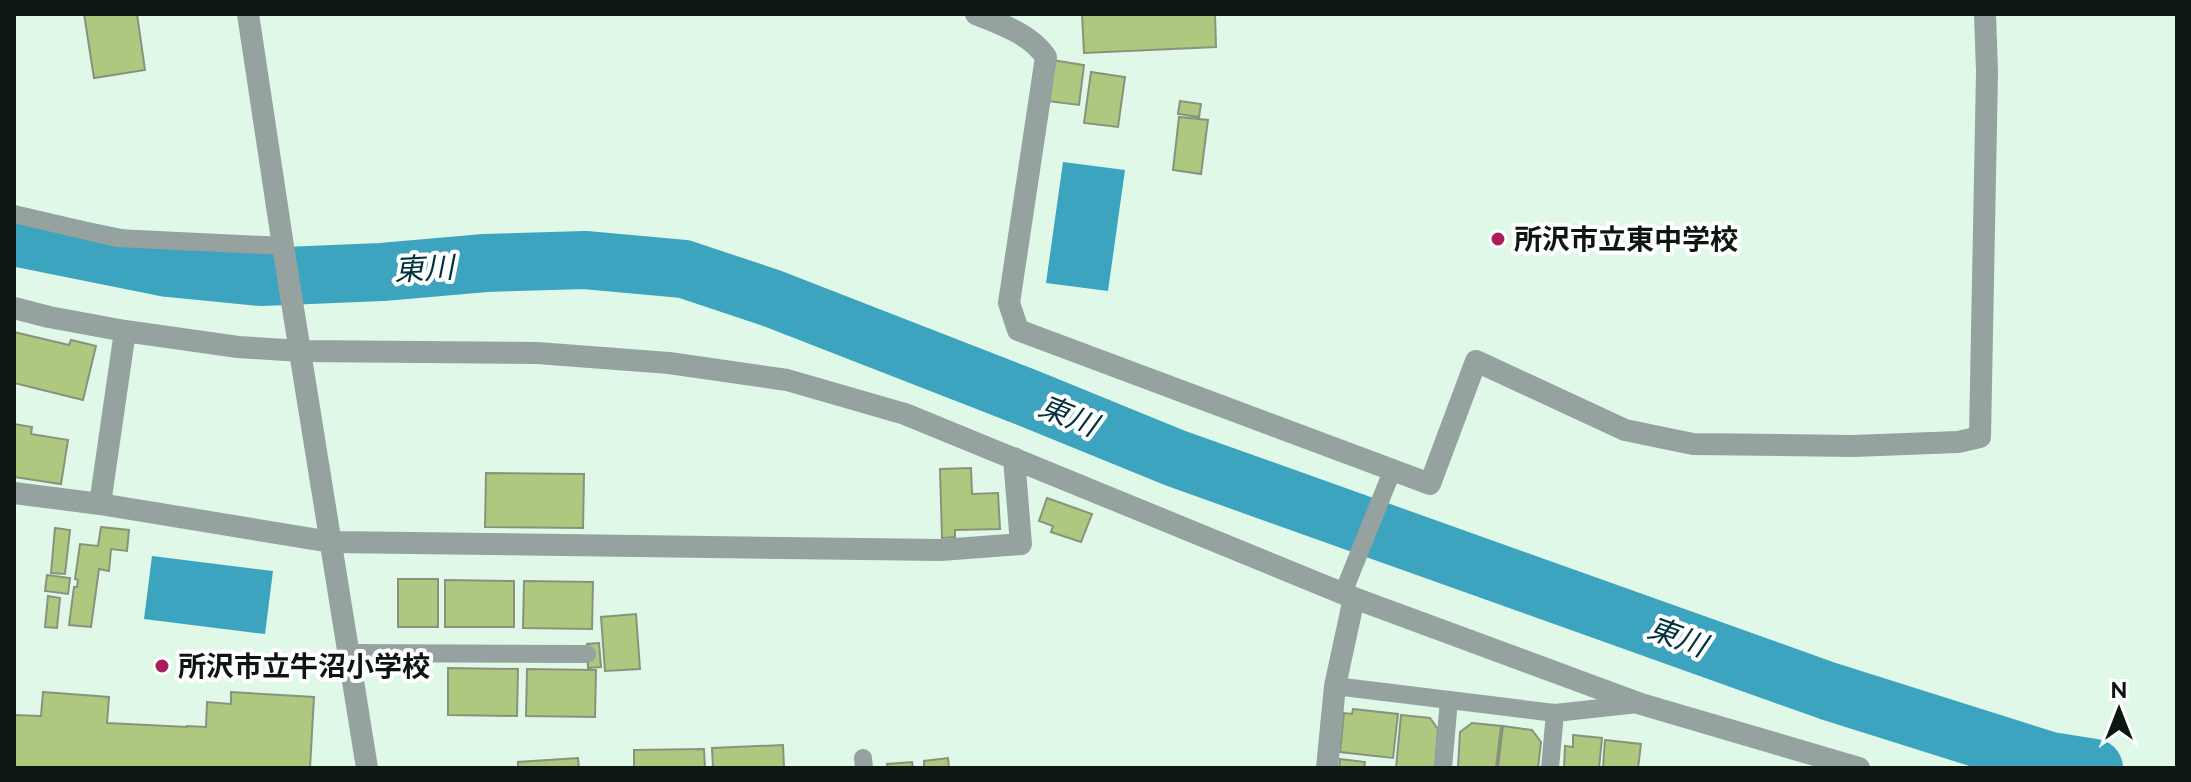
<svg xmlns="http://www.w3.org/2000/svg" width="2191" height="782" viewBox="0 0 2191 782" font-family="Raleway,'Noto Sans JP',sans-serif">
  <rect width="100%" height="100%" fill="#e0f8e8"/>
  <!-- water -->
  <path fill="#3ca4bf" d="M1063,162l62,8 -17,121 -62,-8z
    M152,556l121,15 -8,63 -121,-15z"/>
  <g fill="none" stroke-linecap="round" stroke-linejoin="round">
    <!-- river -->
    <path stroke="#3ca4bf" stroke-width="58" d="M14,237l154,31 93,9 121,-5 103,-9 100,-3 99,9 87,29 257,100 147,60 653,233 222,70 44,7"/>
  </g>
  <!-- building -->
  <path fill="#aec87f" stroke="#8a927d" stroke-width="2" d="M84,14h53l8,56 -51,8z
    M1082,14h133l1,33 -132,6z
    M1052,60l32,5 -5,40 -32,-4z
    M1091,72l34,5 -7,50 -34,-4z
    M1180,101l21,3 -2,13 -21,-3z
    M1179,117l29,3 -7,54 -28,-4z
    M14,332l55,13 2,-5 25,6 -13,54 -69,-17z
    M14,424l18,3 -1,7 37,6 -7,44 -47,-7z
    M971,468l1,26 26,-1 2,36 -45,1v7l-13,1 -2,-69z
    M486,473l98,1 -1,54 -98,-1z
    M1047,498l45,16 -11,28 -30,-10 2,-6 -14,-5z
    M101,527l28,3 -2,21 -16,-2 -2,22 -10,-2 -8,58 -22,-2 5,-38h3l1,-7 -3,-1 5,-35 18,2z
    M55,528l15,2 -5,44 -14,-1z
    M47,575l23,3 -2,16 -23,-3z
    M398,579h40v48h-40z
    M445,580l69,1v46h-69z
    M524,581l69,1 -1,47 -69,-1z
    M48,596l12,2 -3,30 -12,-1z
    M636,614l4,55 -35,2 -4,-54z
    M599,643l2,24 -13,1 -1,-24z
    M448,668l70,1 -1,47 -69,-1z
    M527,669l69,1 -1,47 -69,-1z
    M43,692l66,5 -2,26 80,4v-1l19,1 1,-25 24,2v-12l83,5 -4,71h-296v-53l27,1z
    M1353,709l45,5 -5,44 -53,-6 4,-39 8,1z
    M1401,715l29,3 8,11 -3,39h-39z
    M1472,723l29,3 -5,42h-38l2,-36z
    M1503,726l29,4 9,12 -3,26h-40z
    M1573,735l29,3 -3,30h-35l1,-22 8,1z
    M1605,740l36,4 -3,24h-35z
    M783,745l1,23h-71l-1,-20z
    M704,749l1,19h-71v-18z
    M578,758l1,10h-61v-6z
    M948,758l1,10h-25v-7z
    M1340,759l25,3 -1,6h-25z
    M912,762l1,6h-25l-1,-4z"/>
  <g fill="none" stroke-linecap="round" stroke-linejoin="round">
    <!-- service -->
    <path stroke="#95a2a0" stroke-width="18" d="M14,214l103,24 166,8
      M1343,593l50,-124
      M348,653l239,1
      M1335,686l220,27 83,-9
      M863,758l1,10
      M1443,768l6,-68
      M1550,768l5,-55"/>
    <!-- minor -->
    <path stroke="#95a2a0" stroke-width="22" d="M976,14c24,10 55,20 70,43l-37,246 9,27 412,154 46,-123 149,69 68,14 160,2 105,-4 22,-5 7,-365 -2,-58
      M14,308l35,9 76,14 113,16 63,4 236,2 132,10 118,17 118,34 449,184 287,106 218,64
      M14,493l86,11 231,38 610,8 80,-6 -7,-86
      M100,504l25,-173
      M1327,768l8,-82 19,-88"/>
    <!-- tertiary -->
    <path stroke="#95a2a0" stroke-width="22" d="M248,14l35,232 84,522"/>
  </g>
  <!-- markers -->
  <g fill="#ab1d5c" stroke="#fff" stroke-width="3">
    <circle cx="1498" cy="239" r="8"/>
    <circle cx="162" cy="666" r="8"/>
  </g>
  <g text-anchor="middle" stroke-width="8" stroke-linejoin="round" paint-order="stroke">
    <!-- poi labels -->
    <g font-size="28" font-weight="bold" fill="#0e1611" stroke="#fff" text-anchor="start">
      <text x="1514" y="249">所沢市立東中学校</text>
      <text x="178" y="676">所沢市立牛沼小学校</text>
    </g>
    <!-- water labels -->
    <g font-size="30" font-style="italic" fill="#01323e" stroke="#fff">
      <text transform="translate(424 269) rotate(-3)" y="10">東川</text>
      <text transform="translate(1068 416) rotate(22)" y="10">東川</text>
      <text transform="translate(1677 637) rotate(20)" y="10">東川</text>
    </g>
  </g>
  <!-- border -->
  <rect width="2191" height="782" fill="none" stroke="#0e1611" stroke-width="32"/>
  <!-- north arrow -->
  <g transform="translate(2119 710)" stroke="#ffffff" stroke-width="6" paint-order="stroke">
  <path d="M0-6L14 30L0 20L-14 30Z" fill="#0e1611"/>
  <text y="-12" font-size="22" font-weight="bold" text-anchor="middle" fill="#0e1611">N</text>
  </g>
</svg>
